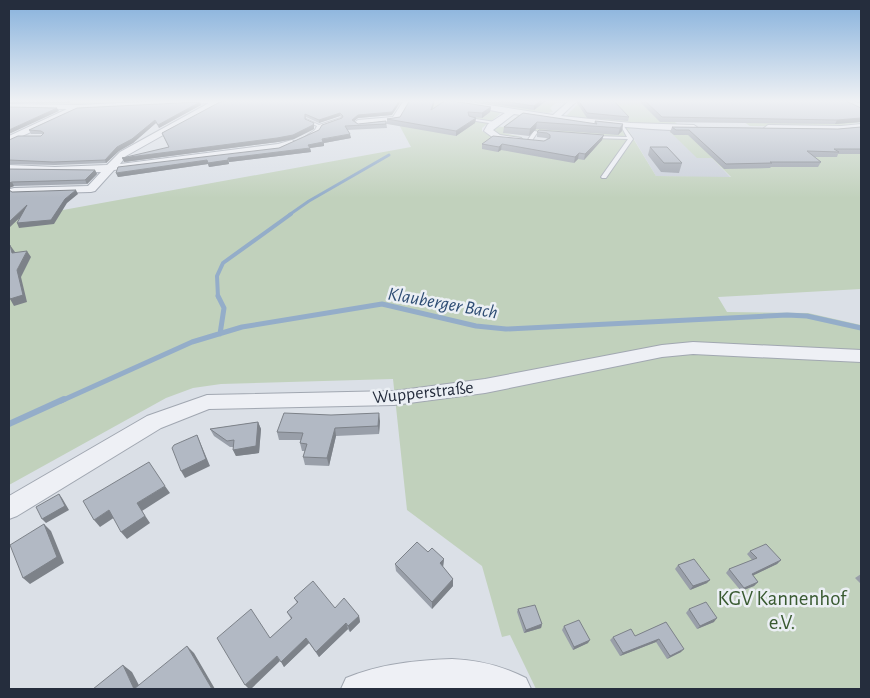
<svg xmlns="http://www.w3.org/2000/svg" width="870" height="698" viewBox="0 0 870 698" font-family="'Alegreya Sans',sans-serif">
  <rect width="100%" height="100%" fill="#dbe0e7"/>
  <!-- built -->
  <path fill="#c9cfd9" d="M631,128l37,2 29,27 15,1 19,20 -75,-2 -28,-47z"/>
  <!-- green -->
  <path fill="#c1d1bc" d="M43,100h115l-73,6 -50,-2z
    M408,100h24l66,11 2,3 -18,14v3l14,8 63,10 1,-13 -31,-6 -25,3 18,4v1l-17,-1 -13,-7 4,-4 7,1 16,-12 112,13 -3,2 28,46 75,1 -19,-19h-15l-29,-28h193v159l-143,8 9,15 81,1 53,12v364h-325l-26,-54 -8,2 -20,-71 -75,-56 -14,-131 -172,5 -28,4 -27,10 -157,87v-272l54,-3 348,-63 -15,-28z
    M458,100h102l-10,8 3,4 -6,1z
    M582,100h252l27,22 -28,5 -83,-1 -9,-6 -67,1 5,5 -31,-1 -81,-8 -1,-1z"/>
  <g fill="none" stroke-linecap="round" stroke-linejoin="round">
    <!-- stream-far3 -->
    <path stroke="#94adc9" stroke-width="3" d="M289,215l20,-14 80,-46"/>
    <!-- stream-far2 -->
    <path stroke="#94adc9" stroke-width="4" d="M218,297l-1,-21 6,-13 68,-49"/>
    <!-- stream-far1 -->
    <path stroke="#94adc9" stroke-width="5" d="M218,296l6,12 -4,26
      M61,401l131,-59 50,-15 140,-23 94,22 30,3 281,-14 20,1 54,12"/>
    <!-- stream -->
    <path stroke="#94adc9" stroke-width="6" d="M9,424l55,-25"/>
    <!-- service casing -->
    <g stroke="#a1a7b1" stroke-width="2">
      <path id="service" d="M341,118l1,2 -21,7 -2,5 -10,6 -4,-1 10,-7 2,-4 -11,-5v-2l13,6z
        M469,118l26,4 2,1 -2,1 -25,-4z
        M623,125l10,14 -27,39h-4l-1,-1 27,-38 -35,-1 -2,-1 2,-1 34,1 -6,-11z
        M534,131l16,2 -2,1 -11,-1 -6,9h-4v-1z"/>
    </g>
    <!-- minor casing -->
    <g stroke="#a1a7b1" stroke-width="2">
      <path id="minor" d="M185,100h50l-4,2 -11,1 -94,53 -6,8 158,-20 14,-4 5,3 -18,7 -165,20 -19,21 -4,1 -77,2 -5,-3 1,-2 4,-1 74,-2 13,-14 -46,1 -46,-2v-6l46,2 52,-2 13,-13 89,-49 -134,6v3l-66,30v-6l58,-27 -58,-1v-4l70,1z
        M404,100h8l-13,21 -41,5 -4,-3 4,-3 35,-3z
        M440,100h16l97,15 17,-15h8l-17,16 70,7 63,2 4,3 -4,3c-61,-2 -120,-8 -180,-17l-21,16 7,5 21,3 2,2 -5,3 -23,-4 -11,-8 4,-7 17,-11z
        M861,124v6l-20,2 -73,-1 -4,-3 4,-3 73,1z
        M693,342l168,8v12l-168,-8 -31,3 -177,36 -91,12 -185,4 -48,19 -144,88 -8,3v-23l138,-80 60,-21 187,-4 91,-12 177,-34z
        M452,659c28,1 50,7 74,19l5,11h-190l5,-11c33,-14 71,-18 106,-19z"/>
    </g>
    <!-- service -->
    <use href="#service" fill="#eef0f5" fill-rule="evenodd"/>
    <!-- minor -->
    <use href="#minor" fill="#eef0f5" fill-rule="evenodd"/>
  </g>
  <!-- wall -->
  <path fill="#999fa9" d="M9,100h66l-7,3h-59z
    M466,100h81l-13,10z
    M578,100l51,17 -1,4 -41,-3 -10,-15z
    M638,100h206l17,8v14l-26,2 -175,-2z
    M850,100h11v4z
    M230,101l162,14 -34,3 -4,3 4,3 28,-3 1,7 -40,2 4,8 -27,5v3l-14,2 1,4 -73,9 -9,1v2l-20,3 -1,-3 -90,13 -2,-4 163,-25 40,-18 23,-12 -2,-2 -21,7 -13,-6 -1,3 9,7v2l-20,10 -16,3 -154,20 45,-15 -7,-14z
    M200,102l1,3 -42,23 -3,-5 -23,20 -14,8 -13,12 -51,2 -46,-1v-24l32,-4 2,-2h-12l-2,-4z
    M491,107l-1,5 -8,6 -10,-1 4,1 -1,5 -19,13 -69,-12v-5l13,-2 32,-8z
    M523,113l71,11 1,-3 28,3 -1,7 -4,4 -82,-6 -7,7 -26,-3 1,-6z
    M672,127l166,2 23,-2v27h-23l-1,3h-23l7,5 -3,5h-47l-1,1 -46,1 -36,-34h-14l-4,-3z
    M537,132l65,8 -18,20 -6,-1 -4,4 -73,-13 -3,2 -16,-3v-5l62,-3 4,-2 -2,-1 -9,-1z
    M650,147l32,16 -3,10 -18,-1 -13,-17z
    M9,169l86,1 2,4 -10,10 -73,2 -5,2z
    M380,421l-1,13 -43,2 -7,30 -24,-1 -2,-8 2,-6h-3l-2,-8 1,-3h-22l-2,-8z
    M258,422l3,7 -2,24 -23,3 -3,-6v-3h-3l-16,-11 -4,-7z
    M750,551l31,9 -4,4 -24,11 5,7 -4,4 -13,5 -15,-18 3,-4 23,-9 -5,-6z
    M428,552l16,7 -1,8 10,12v7l-21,23 -36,-38 -1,-7z
    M678,565l29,18 -17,7 -15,-21z
    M861,574v10l-6,-6z
    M294,598l41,10 24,8 1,6 -10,10 -2,-3 -29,28 -10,-14 -25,24 -14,-29 21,-19 -4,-7 10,-9z
    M518,609l24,15 -1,4 -17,5 -7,-21z
    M689,609l25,13 -17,7 -11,-16z
    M666,622l15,30 -14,7 -11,-17 -36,14 -10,-16 3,-3 22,-1z
    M564,626l24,17 -15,7 -11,-20z"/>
  <!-- shaded-wall -->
  <path fill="#7d8289" d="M66,100h9l-7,3z
    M400,100h2l-10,15 -34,3 -6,5v-3l6,-5z
    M434,100h1l-4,15v-5z
    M542,100h5l-13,10v-4z
    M200,102l1,3 -42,23 -1,-3z
    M491,107l-1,5 -8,6v-5z
    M57,108l2,3 -50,23v-4z
    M340,113v3l-21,7v-3z
    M476,118l-1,5 -19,13v-5z
    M861,118v4l-26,2 2,-4z
    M155,120l1,3 -23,20 -14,8 -13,12 -1,-3 12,-13z
    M537,122l-1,7 -7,7 1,-7z
    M314,123v6l-20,10 -16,3 -154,20 -2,-4z
    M623,124l-1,7 -4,4 2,-7z
    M350,134l1,4 -27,5v3l-14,2 1,4 -82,10 -1,-4z
    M604,135l-2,5 -18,20 1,-6z
    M502,144l-1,6 -3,2 1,-5z
    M579,153l-1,6 -4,4 1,-6z
    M207,160h21l1,4 -20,3 -1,-3 -90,13 -2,-4z
    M95,170l2,4 -10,10 -2,-4z
    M12,182l2,4 -5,2v-5z
    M76,190l2,4 -11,9 -13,21 -35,4 -2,-5 48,-24z
    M27,205l2,4 -20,19v-6z
    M10,245l5,7 2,8 -5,-7z
    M27,251l4,6 -10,20 6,25 -13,4 -4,-7 7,-29z
    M379,413l1,8 -1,13 -1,-8z
    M258,422l3,7 -2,24 -23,3 -3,-6z
    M335,428l1,8 -7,30 -2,-8z
    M197,435l3,7 10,24 -25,12 -4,-7z
    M165,486l5,7 -28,18 8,12 -23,16 -6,-7 16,-29z
    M59,494l3,4 7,12 -23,13 -4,-4z
    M109,510l6,7 -15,10 -6,-7z
    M44,524l7,7 13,32 -34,21 -7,-6z
    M444,559l-1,8 -4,4 1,-8z
    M781,560l-4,4 -29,14 4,-4z
    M453,579v7l-21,23v-7z
    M710,580l-3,3 -17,7 3,-4z
    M758,582l-4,4 -13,5 3,-3z
    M359,616l1,6 -10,10 -2,-6z
    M717,618l-3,4 -17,7 3,-3z
    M346,623l2,6 -29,28 -3,-5z
    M542,624l-1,4 -17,5 2,-3z
    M306,638l3,5 -25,24 -3,-5z
    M659,639l-3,3 -36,14 3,-3z
    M590,640l-2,3 -15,7 1,-3z
    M187,646l7,7 21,36h-3z
    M684,649l-3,3 -14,7 3,-3z
    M277,656l3,5 -29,28h-2l-4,-4z
    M123,665l9,7 9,17h-7z"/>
  <!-- building -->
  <path fill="#b2b9c4" stroke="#7d8289" d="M232,100h168l-8,12 -34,3 -6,5 6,4 28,-3v3l-41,2 5,8 -28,5 1,3 -15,3 2,3 -73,9 -9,1v2l-20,3 -1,-3 -91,13 2,-6 161,-19 40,-18 3,-5 20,-7 1,-2 -3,-3 -21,7 -14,-6v5l9,4 -1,2 -20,10 -16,3 -155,20 47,-11 -7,-14 58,-31z
    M410,100h24l-3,10 15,-10 45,7 -9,6 -14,-1 1,4 7,2 -20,13 -69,-12 13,-2z
    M494,100h48l-8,6z
    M578,100h35l16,17 -42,-4z
    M644,100h200l17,8v10l-24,2 -175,-3z
    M200,102l-42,23 -3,-5 -23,19 -15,8 -12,13 -52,2 -44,-2v-20l9,-4h23l3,-3 -3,-2 -12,-1 48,-22z
    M9,107l48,1 -48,22z
    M523,113l74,11 -2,-3 28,3 -3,4 -83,-6 -7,7 -26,-2z
    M672,127l166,2 23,-2v22h-27l5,3 -32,-1 14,11h-51l2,1 -46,1 -37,-34h-13z
    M539,130l65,5 -19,19 -6,-1 -4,4 -73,-13 -3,3 -17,-3 11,-8 51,5 6,-3v-3l-3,-2 -10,-1z
    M650,147h17l15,16h-18z
    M9,169l86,1 -10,10 -73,2 -3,1z
    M9,190l3,2 64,-2 -11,9 -14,21 -34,3 10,-18 -18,17z
    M10,245l2,8 15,-2 -10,19 6,25 -13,4 -1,-4v-49z
    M284,413l47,2 48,-2 -1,13 -43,2 -8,30 -24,-1 4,-13 -7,-1 3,-10 -26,-1z
    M258,422l-2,24 -23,4 1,-10 -7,1 -17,-12z
    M197,435l9,24 -25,12 -9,-23 2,-3z
    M149,462l16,24 -28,17 8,13 -24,16 -12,-22 -15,10 -11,-19z
    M59,494l6,12 -23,13 -6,-12z
    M44,524l13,33 -34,21 -13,-33z
    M417,542l11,10 4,-4 12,11 -4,4 13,16 -21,23 -37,-38z
    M766,544l15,16 -29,14 6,8 -14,6 -15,-19 28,-11 -7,-7z
    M694,559l16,21 -17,6 -15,-21z
    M313,581l22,27 9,-10 15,18 -11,10 -2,-3 -30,29 -10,-14 -25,24 -4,-6 -32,29 -28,-47 34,-29 19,29 22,-20 -5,-6 11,-10 -4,-4z
    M706,602l11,16 -17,8 -11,-17z
    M535,605l7,19 -16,6 -8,-21z
    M579,620l11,20 -16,7 -10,-21z
    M666,622l18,27 -14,7 -11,-17 -36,14 -10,-16 18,-8 4,7z
    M187,646l25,43h-119l30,-24 11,24z"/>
  <!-- sky -->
  <linearGradient id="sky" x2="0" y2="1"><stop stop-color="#86b1dc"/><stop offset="0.51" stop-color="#eff1f4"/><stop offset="1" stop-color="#eff1f4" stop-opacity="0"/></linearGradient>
  <rect width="870" height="198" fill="url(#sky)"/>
  <g text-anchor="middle" stroke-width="5" stroke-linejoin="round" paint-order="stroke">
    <!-- street labels -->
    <g font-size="18" fill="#252d3d" stroke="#ebeff4">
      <text transform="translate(423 392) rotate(-6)" y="6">Wupperstraße</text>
    </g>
    <!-- water labels -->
    <g font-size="19" font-style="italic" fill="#2d4c73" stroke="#ebeff4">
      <text transform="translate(443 302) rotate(10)" y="7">Klauberger Bach</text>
    </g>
    <!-- near-park labels -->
    <g font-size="21" fill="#395a31" stroke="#ebeff4">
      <text x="782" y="605">KGV Kannenhof<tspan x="782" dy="24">e.V.</tspan></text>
    </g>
  </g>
  <!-- border -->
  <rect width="870" height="698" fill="none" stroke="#252d3d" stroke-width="20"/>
</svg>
